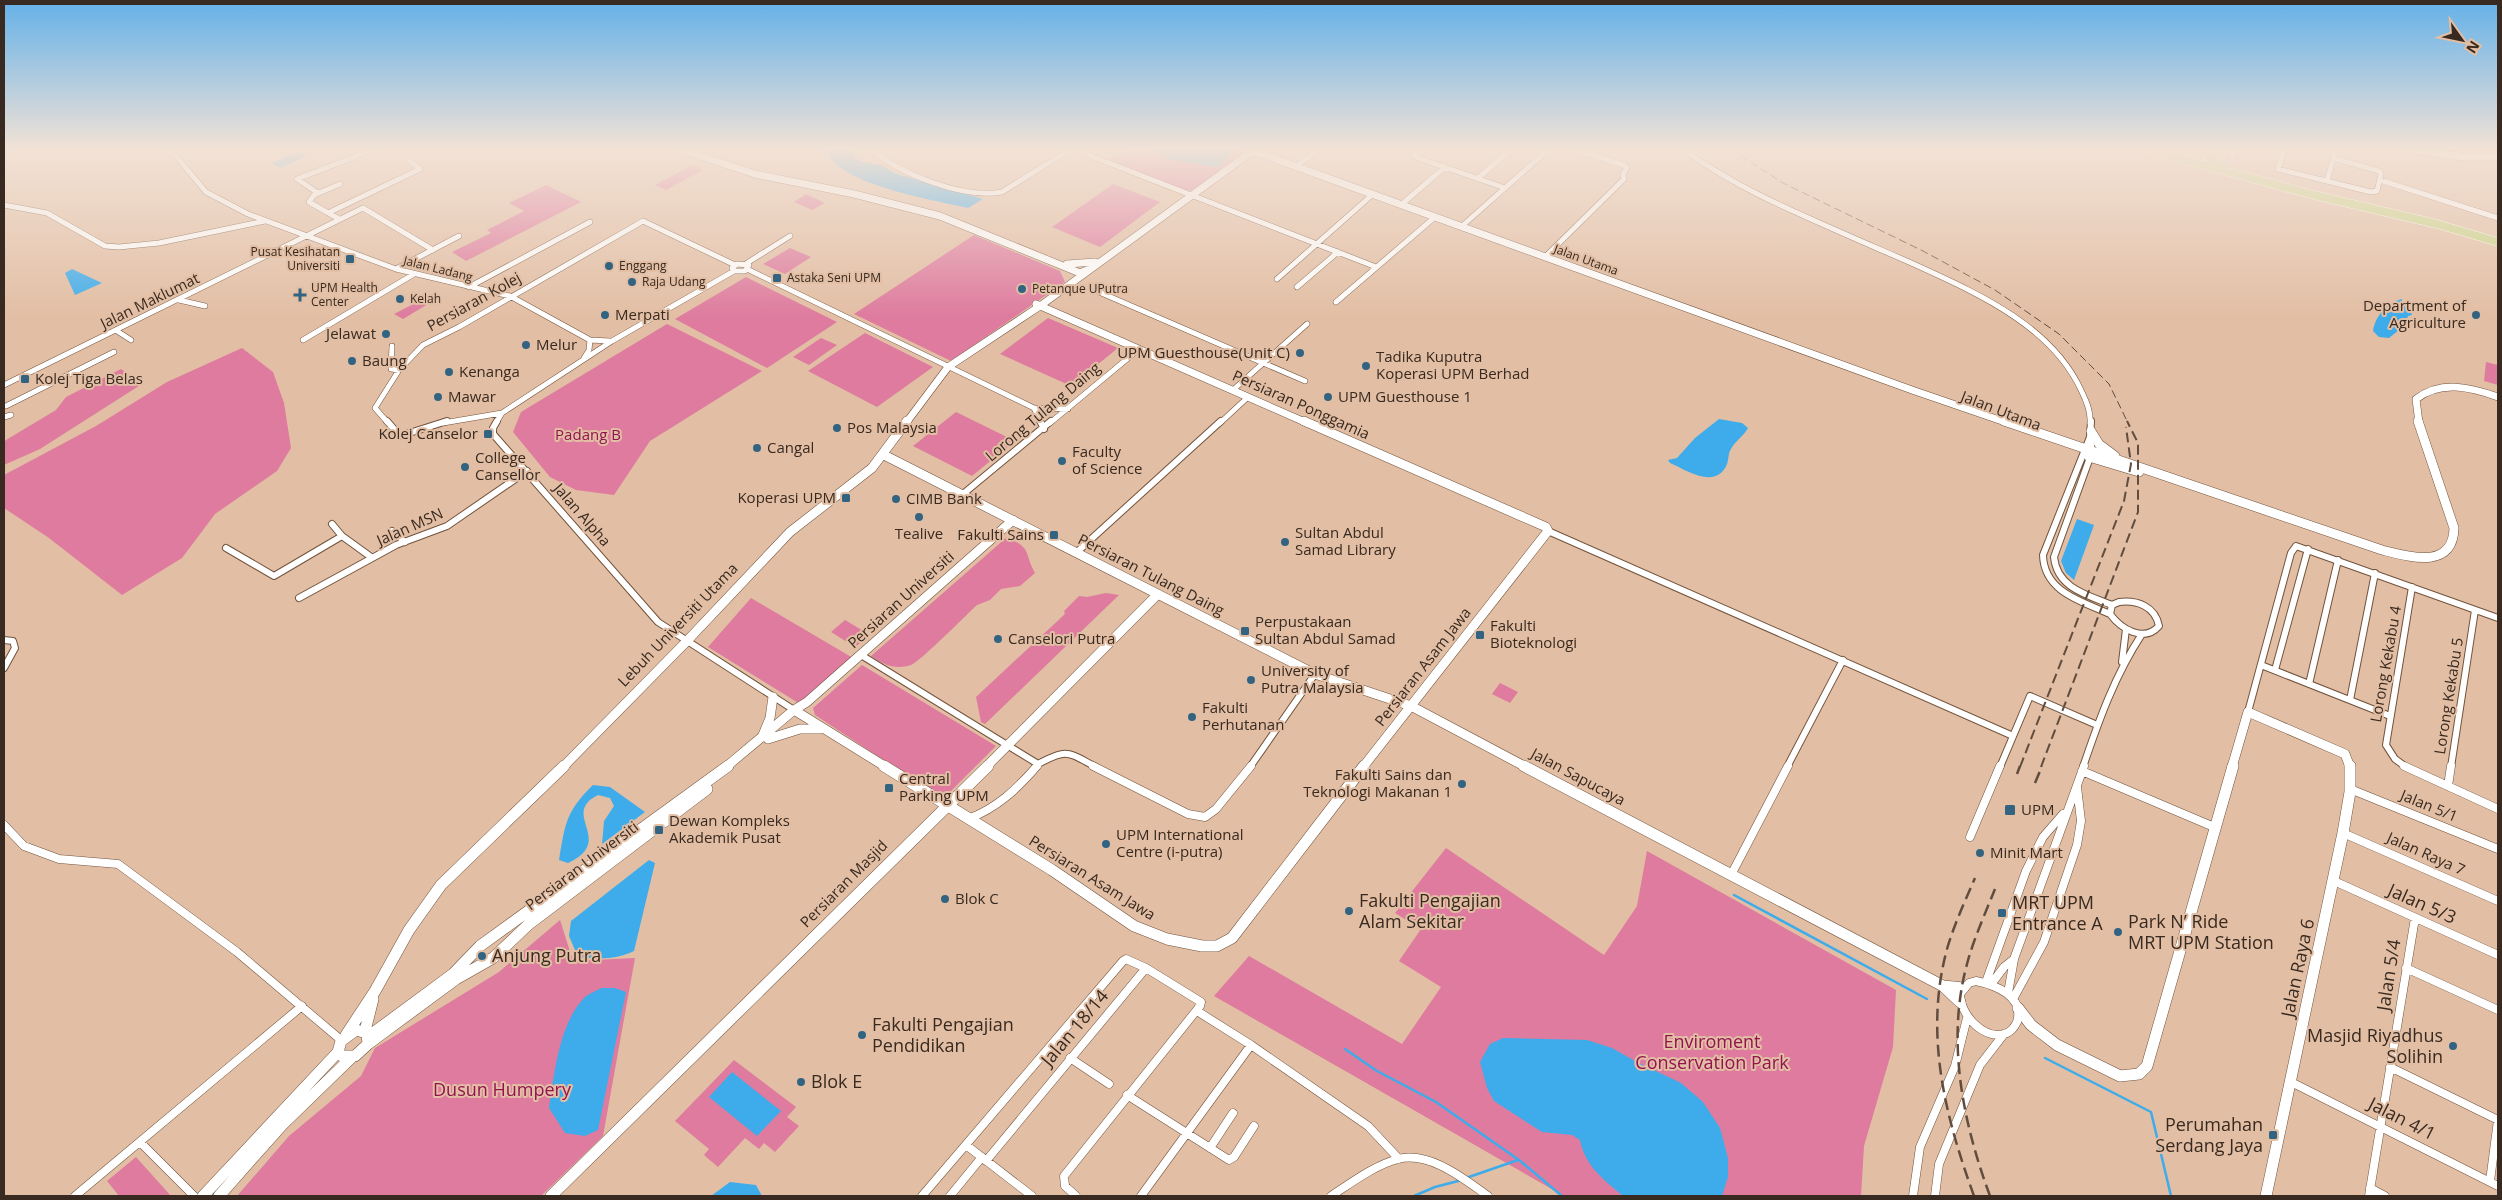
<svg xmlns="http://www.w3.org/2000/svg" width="2502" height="1200" viewBox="0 0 2502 1200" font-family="'Open Sans',sans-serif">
  <rect width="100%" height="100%" fill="#e2bea4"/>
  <!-- green -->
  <path fill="#de7b9e" d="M1124,149h126l-61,43 -82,-31z
    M693,165l10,5 -37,20 -11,-5z
    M1113,184l47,18 -60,45 -48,-20z
    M546,185l35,17 -115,59 -14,-9 39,-19 -4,-3 37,-19 -15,-8z
    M806,194l19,9 -13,7 -18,-8z
    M974,235l86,36 5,11 -114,79 -97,-47z
    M790,248l21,9 -26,17 -22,-10z
    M746,277l91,45 -70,46 -92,-49z
    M421,300l7,4 -25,15 -9,-5z
    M1048,318l70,30 -47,38 -71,-32z
    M667,324l95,47 -112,70 -36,54 -38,-5 -26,-13 -37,-45 8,-20z
    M865,333l68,34 -56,40 -69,-36z
    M821,338l16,7 -28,20 -16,-8z
    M242,348l31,24 11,31 7,45 -14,23 -62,43 -33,44 -60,37 -73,-57 -45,-30v-33l92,-49 71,-44z
    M2486,362l12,3v20l-14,-4z
    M121,369l21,15 -102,65 -36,16v-23l2,-2 50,-30 10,-13z
    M956,412l59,29 -43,35 -59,-30z
    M1007,537c26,13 16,14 28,36l-15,13 -19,3 -11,11 -13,5c-10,9 -57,57 -66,60 -16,5 -27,0 -40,-9z
    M1106,593l13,2 -134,129 -4,-2 -5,-25 89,-83 -1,-3 15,-15 8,1z
    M751,598l102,60 -53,46 -92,-57z
    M845,620l25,15 -15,12 -24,-15z
    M862,665l134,81 -53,53 -128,-84 -2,-7z
    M1500,683l18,9 -8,11 -18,-9z
    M1446,848l158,107 33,-49 10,-55 249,139 -3,57 -29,99 -3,50h-297l-350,-200 35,-40 153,88 39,-57 -42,-26 22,-32 -26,-16z
    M560,920l13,41 62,-3 -32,178 -62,60h-304l52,-60 72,-60 14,-28 124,-76z
    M734,1060l62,47 -9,10 12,9 -24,26 -11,-9 -5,6 -14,-11 -27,29 -14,-12 5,-6 -34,-28z
    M136,1157l35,39h-52l-12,-15z"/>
  <!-- water -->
  <path fill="#3eaceb" d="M826,149h26c3,16 15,13 28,16 5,2 10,6 14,8l89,26 -15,9c-33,-8 -132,-23 -142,-59z
    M1156,149h79l-16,18 -51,-8 -12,-6z
    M297,152l10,4 -27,12 -8,-5z
    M72,269l30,14 -27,12 -10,-22z
    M2402,299v5l7,3 3,8 -4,1 -4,10 -15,12 -10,-1 -6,-6c2,-15 15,-29 29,-32z
    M1719,419l23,4 6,5c-4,8 -13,13 -17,21 -3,4 -2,10 -4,15 -11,26 -39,7 -57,-1l-2,-3 9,-2 18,-20z
    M2077,519l17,6 -20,55 -8,-7 -5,-12z
    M593,785l17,2 35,25 -43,32 2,-23 10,-15 -4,-8 -12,-3c-3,2 -8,4 -10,7 -17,18 23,41 -20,61l-9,-3c6,-36 7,-49 34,-75z
    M649,860l6,3 -21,88c-19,9 -34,8 -56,6l-9,-21 2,-15z
    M601,988h14l11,4 -28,138 -13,6 -20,-3 -16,-25c5,-33 10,-84 35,-110 4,-4 12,-7 17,-10z
    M1503,1038l84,2 25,8 23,13 46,22 22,19 17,26 8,30v19l-6,19h-99c-19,-16 -38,-30 -43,-56l-8,-5 -30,-3 -48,-31 -7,-13 -7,-26 10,-18z
    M732,1072l49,39 -24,25 -48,-39z
    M730,1182l26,3 6,11h-51z"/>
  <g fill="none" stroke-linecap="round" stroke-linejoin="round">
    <!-- stream -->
    <path stroke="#3eaceb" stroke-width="2.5" d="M1734,895l193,104
      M1345,1049l32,22 59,31 83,58 43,36
      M2045,1058l106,54 20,84
      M1466,1178l52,-18
      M1414,1196l21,-9 27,-7"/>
    <!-- street-far2 casing -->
    <g stroke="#72533b" stroke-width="6">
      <path id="street-far2" d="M165,149l11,7 30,36 42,22 148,55 114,27 80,44 20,1
        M870,149c31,25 92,50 132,43l69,-43
        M1073,149l303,118
        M1420,149l-6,6 4,3 87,30
        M1683,149c34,25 70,44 108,61 39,18 79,35 118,52 63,29 141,61 172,128 5,10 10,21 9,33
        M2284,149l-6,20 93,23 6,-1 4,-17 -2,-3 -46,-13
        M2232,156l2,-7
        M1296,166l24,-17
        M1478,178l34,-29
        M2380,180l118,38
        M2327,181l9,-32
        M318,193l-21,-14 78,-30
        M1402,204l43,-37
        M4,205l43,8 58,33 14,1 40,-4 106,-22
        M328,213l92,-44 -10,-8
        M339,219l-30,-17 5,-7 26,-11
        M1462,226l87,-77
        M1545,257l79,-78 -1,-5 4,-6 -3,-3 -51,-16
        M747,263l43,-27
        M737,264l12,1 -4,6h-11l-2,-3z
        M396,269l63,-33
        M747,269l287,139 34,1
        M1277,279l96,-85
        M469,287l121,-65
        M1297,287l41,-35
        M1099,292l206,89
        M179,300l26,6
        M1336,302l99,-85
        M117,331l14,9
        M303,340l111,-66
        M392,346l-1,23 8,1
        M584,358l5,-8 1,-10
        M4,385l359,-177 70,42
        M1233,390l74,-66
        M6,406l108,-54
        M1034,408l7,15
        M4,417l7,-2
        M388,423l-13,-15 24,-38 24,-25 36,-18 184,-106 92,44
        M443,423l59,-10
        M496,423l6,-10 110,-72 122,-70
        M1050,423l89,-74
        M1220,423l28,-26"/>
    </g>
    <!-- street-far1 casing -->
    <g stroke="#72533b" stroke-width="8">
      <path id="street-far1" d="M387,421l13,15 47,-15
        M497,421l-4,7v6l165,188 136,88
        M1040,421l4,8
        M2091,421l-1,16 -47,118c1,37 38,46 67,59
        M2090,437l2,15 -38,105c3,31 33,38 58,48
        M963,494l88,-73
        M332,524l10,12 29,21
        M392,531l13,11
        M1548,531l465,205
        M226,548l48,28 68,-40
        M1077,552l144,-131
        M299,598l97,-53 51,-19 80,-55
        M2119,602c18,-2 36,4 40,24 -15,17 -38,3 -49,-12l2,-9z
        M4,640l9,1 2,7 -11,20
        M861,655l177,109c30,-16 29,-12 58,3
        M2122,662l4,-33
        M2261,665l129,51
        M2275,670l33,-121
        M2309,684l29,-124
        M2350,700l25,-127
        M2248,712l43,-159 5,-7 202,72
        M1036,767l2,-3
        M1250,767l65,-93
        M1787,767l56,-107
        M2000,767l30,-71 67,29
        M2083,767c16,-47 32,-92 59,-133
        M2406,767l-11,-8 -9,-14 26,-158
        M2451,767l24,-157"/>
    </g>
    <!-- street casing -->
    <g stroke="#72533b" stroke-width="9">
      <path id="street" d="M1093,766l95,48 17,3 11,-8 35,-43
        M2404,766l94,43
        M2082,771l132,56
        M2448,786l3,-20
        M2350,789l148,60
        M968,819c29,-11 49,-30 69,-53
        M4,825l20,21 35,13 59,5 119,88 104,88
        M2343,833l155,68
        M1970,837l30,-71
        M1731,875l57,-109
        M2334,881l164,74
        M2406,968l92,42
        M1976,981c19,4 49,15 41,41 -2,4 -5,9 -10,11 -22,9 -47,-18 -47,-39l9,-11z
        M1986,982l40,-111 17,-34 20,-23
        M1992,983l12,-16 10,-8
        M2008,993l6,-34 70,-193
        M2013,999l31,-57 33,-97 4,-24 -4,-34
        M1197,1011l54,34 117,81 31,33
        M1070,1058l39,26
        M2390,1067l108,53
        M2291,1082l207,104
        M1127,1095l102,65 5,-3 20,-31
        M140,1142l54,54
        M966,1145l66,51
        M1210,1148l23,-35
        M986,1161l160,-193 55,34 -1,4 -136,170 1,10 11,10
        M2490,1181l8,-61
        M2370,1188l15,8
        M75,1196l227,-190
        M922,1196l201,-235 3,-2 20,9
        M950,1196l32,-39
        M1141,1196l110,-151
        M1331,1196c20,-13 44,-31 67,-37 32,-8 66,20 90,37
        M1913,1196l7,-49 35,-81 12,-48
        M1935,1196l4,-32 41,-99 24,-31
        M2369,1196l46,-278"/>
    </g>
    <!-- secondary-far2 casing -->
    <g stroke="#72533b" stroke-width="8">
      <path id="secondary-far2" d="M679,149l76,25 99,20 86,22 140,57 7,-3
        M2408,149l56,8h34
        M2204,161l5,-12
        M1067,264l28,-2
        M1036,304l271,119
        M906,423l42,-56 92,-61 210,-153 6,-1 656,238 96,33
        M2419,423l-3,-24c25,-19 54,-12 82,-2"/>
    </g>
    <!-- secondary-far1 casing -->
    <g stroke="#72533b" stroke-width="10">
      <path id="secondary-far1" d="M1304,421l242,106 2,4 -185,236
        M2004,421l378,129c28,7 71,20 72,-22l-36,-107
        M2091,431l8,13 16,12
        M884,455l431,219 96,32 115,61
        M2089,457l50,15
        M794,710l92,57
        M763,735l7,-17 3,-21
        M768,739l32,-10h20
        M563,767l123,-125 104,-110 82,-64 35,-47
        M726,767l68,-57 13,-8 206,-182
        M986,767l172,-173
        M2232,767l16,-55 97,42 5,13"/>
    </g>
    <!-- secondary casing -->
    <g stroke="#72533b" stroke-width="12">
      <path id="secondary" d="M884,766l168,104 82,56 33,13 35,7h15l15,-8 132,-172
        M1524,766l419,220 17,16
        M1943,986l20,2
        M2018,1008l13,17 26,20 63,31 19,-2 8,-8 86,-300
        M356,1030l11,3 1,11 -13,12h-13l-4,-4 3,-11z
        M365,1031l8,-32
        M346,1035l29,-44 34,-61 32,-45 123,-119
        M369,1036l84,-62 27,-28 248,-180
        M368,1044l88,-65 37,-21 36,-34 178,-135
        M203,1196l135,-144
        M219,1196l63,-71 70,-68
        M551,1196l437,-430
        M2266,1196l77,-363 7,-41v-26"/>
    </g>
    <!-- primary casing -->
    <g stroke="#fff" stroke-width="9">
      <path id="primary" d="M2143,149l171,46 123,29 61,18
        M2170,151l28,1
        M2206,154l6,6 13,6"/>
    </g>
    <!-- street-far2 -->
    <use href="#street-far2" stroke="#fff" stroke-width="5"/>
    <!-- street-far1 -->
    <use href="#street-far1" stroke="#fff" stroke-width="6"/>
    <!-- street -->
    <use href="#street" stroke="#fff" stroke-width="8"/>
    <!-- secondary-far2 -->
    <use href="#secondary-far2" stroke="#fff" stroke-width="7"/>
    <!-- secondary-far1 -->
    <use href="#secondary-far1" stroke="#fff" stroke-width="9"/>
    <!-- secondary -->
    <use href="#secondary" stroke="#fff" stroke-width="11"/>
    <!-- primary -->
    <use href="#primary" stroke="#c7d484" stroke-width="8"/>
    <!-- rail-far2 -->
    <path stroke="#604d3f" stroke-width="1" stroke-dasharray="8 4" stroke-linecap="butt" d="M1730,149l53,34 140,68 72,39 64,44 50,50 19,39"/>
    <!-- rail-far1 -->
    <path stroke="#604d3f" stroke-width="2" stroke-dasharray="10 5" stroke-linecap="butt" d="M2020,767l104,-266 7,-37 -5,-37
      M2041,767l97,-255v-69l-11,-22"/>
    <!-- rail -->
    <path stroke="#604d3f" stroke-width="2.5" stroke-dasharray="12 6" stroke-linecap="butt" d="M2017,774l3,-8
      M2035,783l7,-17
      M1974,1196c-29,-80 -50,-162 -27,-247 7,-24 18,-48 28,-71
      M1990,1196c-27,-73 -44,-155 -23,-232 7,-26 18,-50 28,-75"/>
  </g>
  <!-- sky -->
  <linearGradient id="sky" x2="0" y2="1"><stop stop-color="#64b1e9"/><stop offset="0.47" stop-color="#f2e2d6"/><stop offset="1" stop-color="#f2e2d6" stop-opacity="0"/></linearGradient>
  <rect width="2502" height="317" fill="url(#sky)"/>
  <!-- markers -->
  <g fill="#326381" stroke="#e2bea4" stroke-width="2">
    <rect x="345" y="254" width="10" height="10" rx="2.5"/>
    <circle cx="609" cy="266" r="5"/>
    <rect x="772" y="273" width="10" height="10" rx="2.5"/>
    <circle cx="632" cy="282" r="5"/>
    <circle cx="1022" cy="289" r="5"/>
    <path d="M297.5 287.5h5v5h5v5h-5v5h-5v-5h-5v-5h5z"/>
    <circle cx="400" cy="299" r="5"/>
    <circle cx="605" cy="315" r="5"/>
    <circle cx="2476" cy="315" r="5"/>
    <circle cx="386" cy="334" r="5"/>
    <circle cx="526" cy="345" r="5"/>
    <circle cx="1300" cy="353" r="5"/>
    <circle cx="352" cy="361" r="5"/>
    <circle cx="1366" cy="366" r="5"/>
    <circle cx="449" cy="372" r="5"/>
    <rect x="20" y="374" width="10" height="10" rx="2.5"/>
    <circle cx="438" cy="397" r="5"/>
    <circle cx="1328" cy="397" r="5"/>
    <circle cx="837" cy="428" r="5"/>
    <rect x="483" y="429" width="10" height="10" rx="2.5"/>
    <circle cx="757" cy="448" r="5"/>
    <circle cx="1062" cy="461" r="5"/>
    <circle cx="465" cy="467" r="5"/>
    <rect x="841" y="493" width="10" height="10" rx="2.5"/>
    <circle cx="896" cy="499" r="5"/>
    <circle cx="919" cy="517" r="5"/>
    <rect x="1049" y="530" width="10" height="10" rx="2.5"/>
    <circle cx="1285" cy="542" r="5"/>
    <rect x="1240" y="626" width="10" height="10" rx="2.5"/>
    <rect x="1475" y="630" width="10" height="10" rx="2.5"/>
    <circle cx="998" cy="639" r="5"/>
    <circle cx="1251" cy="680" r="5"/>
    <circle cx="1192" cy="717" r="5"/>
    <circle cx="1462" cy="784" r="5"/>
    <rect x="884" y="783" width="10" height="10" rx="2.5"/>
    <rect x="2004" y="804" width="12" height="12" rx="2.5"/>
    <rect x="654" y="825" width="10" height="10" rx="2.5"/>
    <circle cx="1106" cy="844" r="5"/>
    <circle cx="1980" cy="853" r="5"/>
    <circle cx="945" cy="899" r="5"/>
    <circle cx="1349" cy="911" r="5"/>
    <rect x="1997" y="908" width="10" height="10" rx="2.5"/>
    <circle cx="2118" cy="932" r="5"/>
    <circle cx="482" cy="956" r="5"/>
    <circle cx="862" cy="1035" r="5"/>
    <circle cx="2453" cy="1046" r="5"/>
    <circle cx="801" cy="1082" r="5"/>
    <rect x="2268" y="1130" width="10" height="10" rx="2.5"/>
  </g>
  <g text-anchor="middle" stroke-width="4" stroke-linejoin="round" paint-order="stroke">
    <!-- far-poi labels -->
    <g font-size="12" fill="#382a20" stroke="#e2bea4" text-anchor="start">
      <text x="340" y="256" text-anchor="end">Pusat Kesihatan<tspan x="340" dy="14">Universiti</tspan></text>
      <text x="619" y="270">Enggang</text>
      <text x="787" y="282">Astaka Seni UPM</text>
      <text x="642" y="286">Raja Udang</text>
      <text x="311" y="292">UPM Health<tspan x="311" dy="14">Center</tspan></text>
      <text x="1032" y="293">Petanque UPutra</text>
      <text x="410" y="303">Kelah</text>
    </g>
    <!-- far-street labels -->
    <g font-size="12" fill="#382a20" stroke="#e2bea4">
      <text transform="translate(1586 260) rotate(20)" y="4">Jalan Utama</text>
      <text transform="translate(438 269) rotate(14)" y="4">Jalan Ladang</text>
    </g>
    <!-- street labels -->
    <g font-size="15" fill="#382a20" stroke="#e2bea4">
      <text transform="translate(150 301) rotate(-26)" y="5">Jalan Maklumat</text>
      <text transform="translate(474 302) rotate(-29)" y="5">Persiaran Kolej</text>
      <text transform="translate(1301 405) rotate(24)" y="5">Persiaran Ponggamia</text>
      <text transform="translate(2001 411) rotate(21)" y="5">Jalan Utama</text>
      <text transform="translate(1043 412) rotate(-40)" y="5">Lorong Tulang Daing</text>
      <text transform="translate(582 515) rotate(49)" y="5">Jalan Alpha</text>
      <text transform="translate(410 527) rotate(-24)" y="5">Jalan MSN</text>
      <text transform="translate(1151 575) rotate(27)" y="5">Persiaran Tulang Daing</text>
      <text transform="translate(901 600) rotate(-42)" y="5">Persiaran Universiti</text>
      <text transform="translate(678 625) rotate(-46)" y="5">Lebuh Universiti Utama</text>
      <text transform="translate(2386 664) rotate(-80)" y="5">Lorong Kekabu 4</text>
      <text transform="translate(1423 667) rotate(-52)" y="5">Persiaran Asam Jawa</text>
      <text transform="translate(2449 696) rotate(-81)" y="5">Lorong Kekabu 5</text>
      <text transform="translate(1578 777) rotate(28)" y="5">Jalan Sapucaya</text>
      <text transform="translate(2429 806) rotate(22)" y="5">Jalan 5/1</text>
      <text transform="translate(2426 854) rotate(24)" y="5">Jalan Raya 7</text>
      <text transform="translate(582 866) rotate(-37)" y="5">Persiaran Universiti</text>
      <text transform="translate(1092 878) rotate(32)" y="5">Persiaran Asam Jawa</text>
      <text transform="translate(844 884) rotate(-45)" y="5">Persiaran Masjid</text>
    </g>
    <!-- poi labels -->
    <g font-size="15" fill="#382a20" stroke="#e2bea4" text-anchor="start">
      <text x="2466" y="311" text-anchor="end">Department of<tspan x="2466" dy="17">Agriculture</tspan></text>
      <text x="615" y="320">Merpati</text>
      <text x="376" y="339" text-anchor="end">Jelawat</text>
      <text x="536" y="350">Melur</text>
      <text x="1290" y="358" text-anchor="end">UPM Guesthouse(Unit C)</text>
      <text x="1376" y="362">Tadika Kuputra<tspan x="1376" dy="17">Koperasi UPM Berhad</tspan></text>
      <text x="362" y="366">Baung</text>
      <text x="459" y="377">Kenanga</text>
      <text x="35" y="384">Kolej Tiga Belas</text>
      <text x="448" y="402">Mawar</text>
      <text x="1338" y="402">UPM Guesthouse 1</text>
      <text x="847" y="433">Pos Malaysia</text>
      <text x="478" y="439" text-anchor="end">Kolej Canselor</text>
      <text x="767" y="453">Cangal</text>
      <text x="1072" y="457">Faculty<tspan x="1072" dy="17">of Science</tspan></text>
      <text x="475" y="463">College<tspan x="475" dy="17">Cansellor</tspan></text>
      <text x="836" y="503" text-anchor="end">Koperasi UPM</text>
      <text x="906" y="504">CIMB Bank</text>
      <text x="1295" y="538">Sultan Abdul<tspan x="1295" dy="17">Samad Library</tspan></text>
      <text x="919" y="539" text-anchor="middle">Tealive</text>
      <text x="1044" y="540" text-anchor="end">Fakulti Sains</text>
      <text x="1255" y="627">Perpustakaan<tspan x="1255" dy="17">Sultan Abdul Samad</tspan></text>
      <text x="1490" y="631">Fakulti<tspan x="1490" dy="17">Bioteknologi</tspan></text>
      <text x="1008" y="644">Canselori Putra</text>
      <text x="1261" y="676">University of<tspan x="1261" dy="17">Putra Malaysia</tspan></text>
      <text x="1202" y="713">Fakulti<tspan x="1202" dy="17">Perhutanan</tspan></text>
      <text x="1452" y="780" text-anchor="end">Fakulti Sains dan<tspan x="1452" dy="17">Teknologi Makanan 1</tspan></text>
      <text x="899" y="784">Central<tspan x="899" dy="17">Parking UPM</tspan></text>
      <text x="2021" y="815">UPM</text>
      <text x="669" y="826">Dewan Kompleks<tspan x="669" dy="17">Akademik Pusat</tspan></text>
      <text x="1116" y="840">UPM International<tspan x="1116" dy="17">Centre (i-putra)</tspan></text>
      <text x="1990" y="858">Minit Mart</text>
      <text x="955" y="904">Blok C</text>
    </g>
    <!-- park labels -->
    <g font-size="15" fill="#921350" stroke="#e2bea4">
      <text x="588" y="440">Padang B</text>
    </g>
    <!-- near-poi labels -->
    <g font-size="18" fill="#382a20" stroke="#e2bea4" text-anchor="start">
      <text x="1359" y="907">Fakulti Pengajian<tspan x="1359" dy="21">Alam Sekitar</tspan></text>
      <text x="2012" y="909">MRT UPM<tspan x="2012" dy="21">Entrance A</tspan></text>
      <text x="2128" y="928">Park N’ Ride<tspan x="2128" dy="21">MRT UPM Station</tspan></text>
      <text x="492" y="962">Anjung Putra</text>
      <text x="872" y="1031">Fakulti Pengajian<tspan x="872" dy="21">Pendidikan</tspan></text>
      <text x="2443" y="1042" text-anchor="end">Masjid Riyadhus<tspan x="2443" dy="21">Solihin</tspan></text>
      <text x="811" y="1088">Blok E</text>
      <text x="2263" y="1131" text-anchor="end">Perumahan<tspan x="2263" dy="21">Serdang Jaya</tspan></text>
    </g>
    <!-- near-street labels -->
    <g font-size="18" fill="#382a20" stroke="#e2bea4">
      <text transform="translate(2422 904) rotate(24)" y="6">Jalan 5/3</text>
      <text transform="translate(2298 968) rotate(-78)" y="6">Jalan Raya 6</text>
      <text transform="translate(2389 975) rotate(-81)" y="6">Jalan 5/4</text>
      <text transform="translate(1075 1028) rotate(-50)" y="6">Jalan 18/14</text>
      <text transform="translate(2402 1119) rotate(27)" y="6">Jalan 4/1</text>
    </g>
    <!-- near-park labels -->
    <g font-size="18" fill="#921350" stroke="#e2bea4">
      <text x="1712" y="1048">Enviroment<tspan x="1712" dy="21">Conservation Park</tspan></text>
      <text x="502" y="1096">Dusun Humpery</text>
    </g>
  </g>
  <!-- border -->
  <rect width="2502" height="1200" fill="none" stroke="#382a20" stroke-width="10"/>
  <!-- north arrow -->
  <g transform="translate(2462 40) rotate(123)" stroke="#e2bea4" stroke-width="4" paint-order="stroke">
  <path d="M0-4L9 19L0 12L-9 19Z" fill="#382a20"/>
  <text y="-8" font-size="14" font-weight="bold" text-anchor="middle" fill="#382a20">N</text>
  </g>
</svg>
